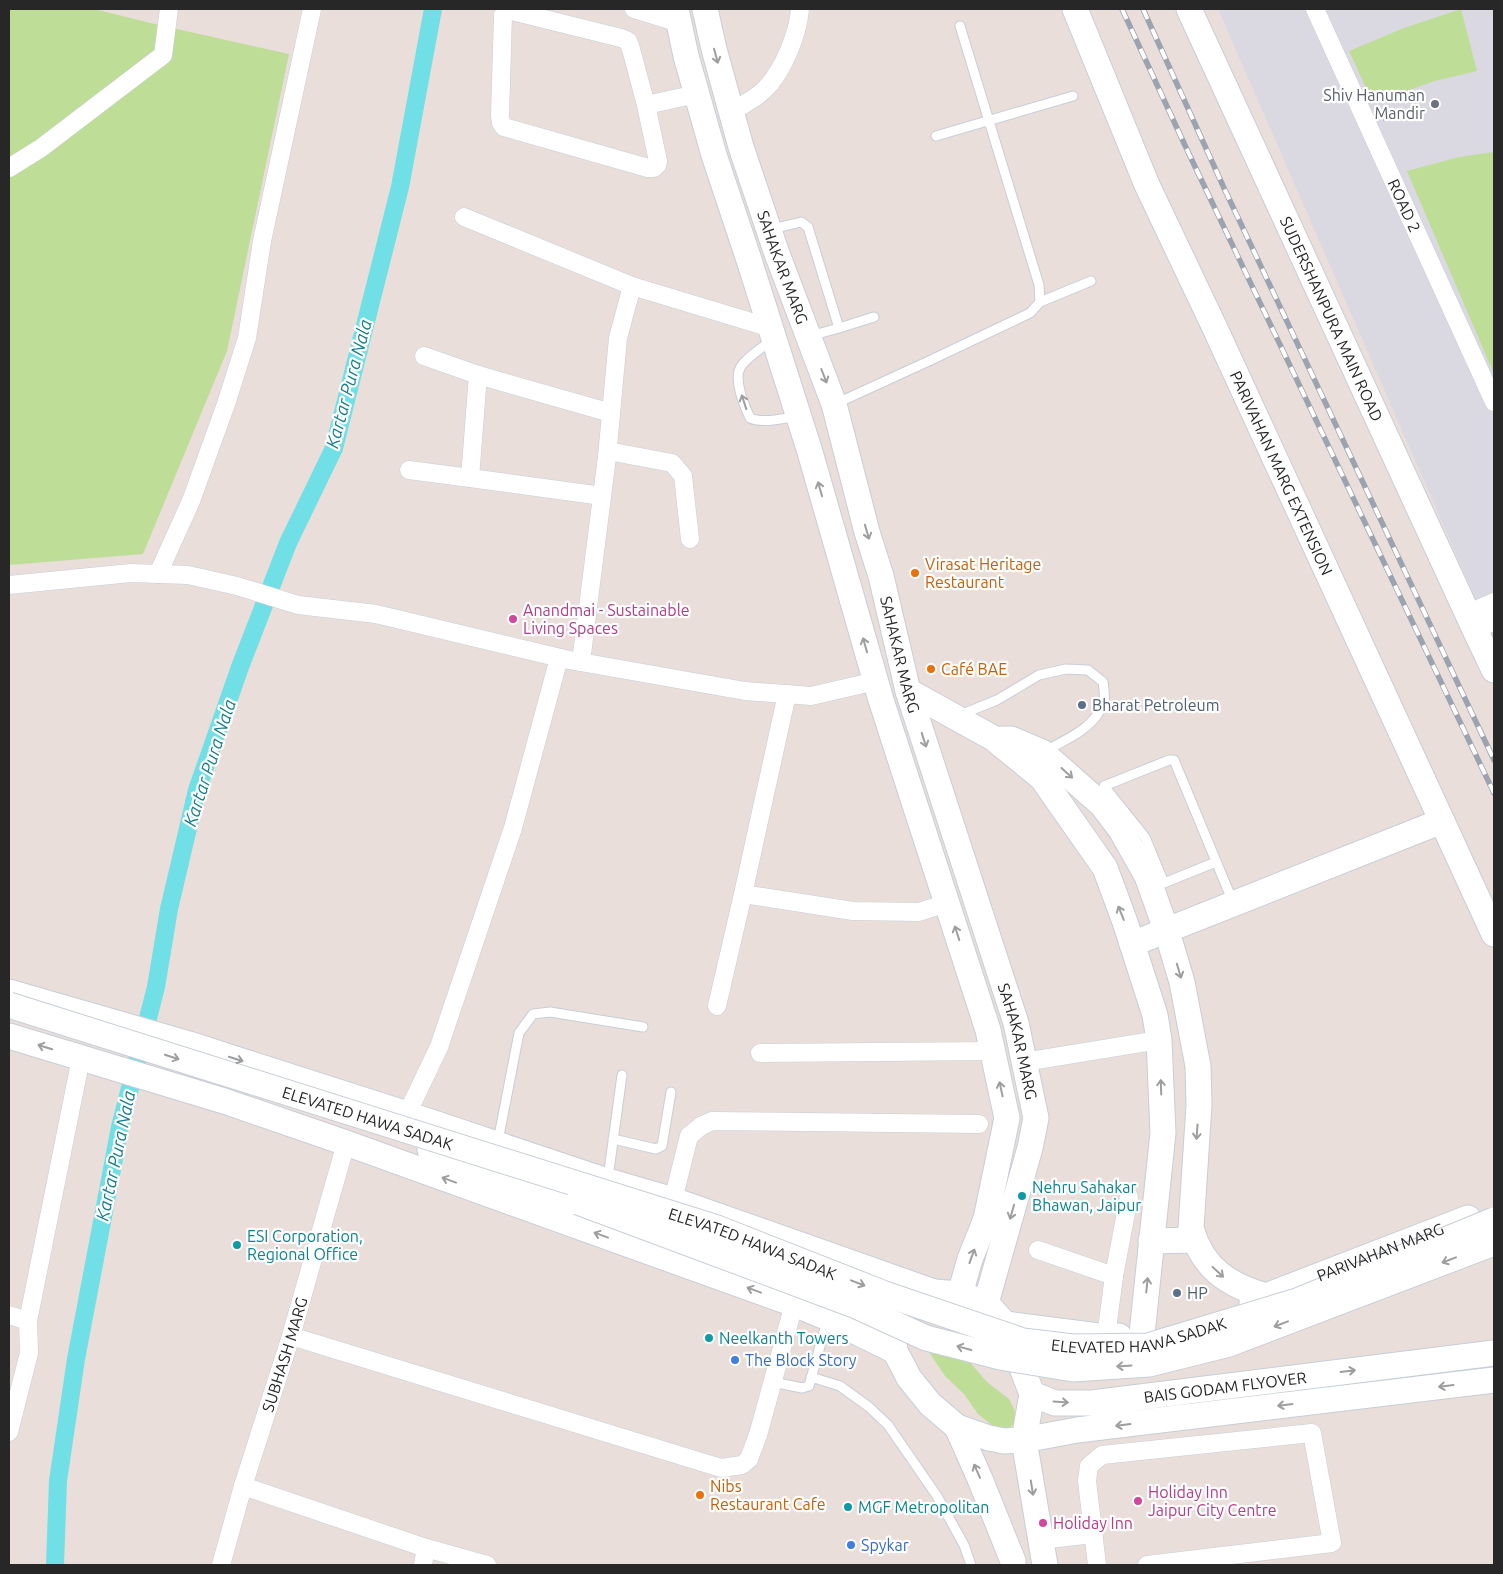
<svg xmlns="http://www.w3.org/2000/svg" width="1503" height="1574" viewBox="0 0 1503 1574" font-family="Ubuntu,sans-serif">
  <rect width="100%" height="100%" fill="#e9ded9"/>
  <!-- industrial -->
  <path fill="#dad9e1" d="M1218,9h276v632z"/>
  <!-- green -->
  <path fill="#bedd97" d="M9,9h85l65,16 130,29 -62,297 -84,203 -134,11z
    M1461,9l16,62 -42,10 -62,22 -24,-52 55,-23z
    M1494,152v222l-87,-203 52,-14z
    M929,1327l9,1 13,6 14,23 22,25 22,17 5,10 2,14 -11,7 -11,-3 -16,-13 -14,-20 -19,-18 -24,-36z"/>
  <g fill="none" stroke-linecap="round" stroke-linejoin="round">
    <!-- canal -->
    <path stroke="#70e0e6" stroke-width="18" d="M55,1565l3,-84 18,-122 44,-232 36,-140 13,-78 28,-119 43,-123 48,-124 46,-95 66,-261 33,-178"/>
    <!-- lane casing -->
    <g stroke="#c7ced8" stroke-width="11">
      <path id="lane" d="M936,136l137,-40
        M772,229l29,-7 7,5 31,101 -29,8
        M1040,302l51,-21
        M839,328l35,-11
        M772,340c-10,8 -22,15 -30,25 -10,12 2,40 8,53 12,6 35,0 48,-2
        M835,404l96,-44 99,-47 10,-11 -1,-17 -79,-259
        M960,715l37,-15 42,-25 27,-6 22,1 15,12c1,6 2,14 1,20 -9,26 -37,37 -59,49
        M1216,862l-52,21 -19,-46 -41,-51 65,-26h5l59,142
        M613,1139l43,10 6,-3 9,-54
        M498,1141l21,-108 14,-19 17,-2 93,15
        M608,1178l14,-103
        M811,1377l29,9 29,21 19,18 49,71 27,49 7,20
        M773,1382l29,6 7,-2 18,-65"/>
    </g>
    <!-- street casing -->
    <g stroke="#c7ced8" stroke-width="19">
      <g id="street">
        <path d="M634,9l45,14"/>
        <path id="s1" d="M1315,9l179,393"/>
        <path d="M646,105l-15,-56 -3,-8 -7,-3 -109,-27h-5l-4,4 -3,101 1,7 3,4 144,41h6l3,-3 1,-4 -12,-56 51,-11"/>
        <path d="M731,112c11,-7 24,-13 33,-22 19,-18 34,-56 36,-81"/>
        <path d="M9,168l32,-20 122,-93 6,-46"/>
        <path d="M464,217l168,69"/>
        <path d="M424,356l54,19"/>
        <path d="M608,451l64,12 11,13 7,63"/>
        <path d="M409,470l61,8"/>
        <path d="M602,496l-132,-18 8,-103 133,38"/>
        <path d="M158,574l33,-73 35,-97 21,-66 15,-97 50,-232"/>
        <path d="M9,585l122,-12 57,2 49,11 61,19 78,9 193,46 176,31 66,5 65,-15"/>
        <path d="M1467,614l27,-12"/>
        <path d="M1475,630l19,-9"/>
        <path d="M581,662l26,-205 11,-119 14,-52 139,42"/>
        <path d="M743,894l110,17 66,1 28,-9"/>
        <path d="M717,1006l26,-112 44,-200"/>
        <path d="M760,1053l233,-2"/>
        <path d="M1024,1062l135,-22"/>
        <path d="M407,1114l32,-67 74,-219 46,-170"/>
        <path d="M673,1200l16,-64 12,-10 11,-5 267,3"/>
        <path d="M1038,1250l76,26"/>
        <path d="M9,1315l19,6 1,32 -20,79"/>
        <path d="M28,1321l53,-263"/>
        <path d="M291,1336l430,132 21,-3 7,-6 9,-24 36,-131"/>
        <path d="M1106,1337l8,-61 15,-79"/>
        <path d="M243,1486l183,62 61,17"/>
        <path d="M1040,1540l53,-6"/>
        <path id="s2" d="M221,1565l22,-79 48,-150 55,-193"/>
        <path d="M423,1565l3,-17"/>
        <path d="M1097,1565l-10,-84 2,-15 13,-11 210,-22 20,110 -185,22"/>
      </g>
    </g>
    <!-- secondary casing -->
    <g stroke="#c7ced8" stroke-width="27">
      <g id="secondary">
        <path d="M676,9l10,47 28,99 35,105 61,192 71,248 107,330 19,88 -21,101 -16,40 -10,35"/>
        <path id="s3" d="M705,9l9,40 27,98 35,104 58,153 33,128 14,44 27,115 108,332 20,95 -6,30 -44,155"/>
        <path id="s4" d="M1075,9l72,176 66,139 281,610"/>
        <path id="s5" d="M1189,9l286,621 19,40"/>
        <path d="M908,691l85,47 49,40 63,90 20,54 30,93 4,25 4,93 -21,201"/>
        <path d="M1002,739h9l31,13 60,53 19,25 26,46 20,56 15,50 16,84 1,39 -8,123c11,40 37,57 75,68"/>
        <path d="M1132,944l310,-123"/>
        <path d="M9,992l180,52 218,70 194,65 72,21 261,92"/>
        <path d="M9,1036l215,65 122,42 448,161 34,14 67,33"/>
        <path d="M430,1150l148,52"/>
        <path d="M1151,1241l44,-1"/>
        <path id="s6" d="M1252,1303l14,-7 202,-78"/>
        <path d="M1005,1324l101,13 13,-1"/>
        <path d="M1494,1353l-402,50h-37l-23,-9 -27,-70 -19,-21 -26,-9 -26,-2 -19,4 -12,11 -11,22 3,22 14,27 21,26 27,23 32,11 15,3 20,-1 53,-10 417,-50"/>
        <path d="M1032,1394l-8,46 21,125"/>
        <path d="M957,1427l23,52 33,82v4"/>
      </g>
    </g>
    <!-- path -->
    <path stroke="#bebebe" stroke-width="3" stroke-dasharray="4 2.5" stroke-linecap="butt" d="M1383,120l38,-9"/>
    <!-- lane -->
    <use href="#lane" stroke="#fff" stroke-width="9"/>
    <!-- street -->
    <use href="#street" stroke="#fff" stroke-width="18"/>
    <!-- secondary -->
    <use href="#secondary" stroke="#fff" stroke-width="25"/>
    <!-- rail casing -->
    <g stroke="#9ca3b0" stroke-width="5.5">
      <path id="rail" d="M1122,9l67,145 305,639
        M1143,9l81,179 270,572"/>
    </g>
    <!-- rail -->
    <use href="#rail" stroke="#fff" stroke-width="4" stroke-dasharray="11" stroke-linecap="butt"/>
    <!-- secondary-bridge casing -->
    <g stroke="#c7ced8" stroke-width="27" stroke-linecap="butt">
      <g id="secondary-bridge">
        <path id="s7" d="M9,1005l708,223 168,66 138,47 50,6 75,-1 149,-45 197,-81"/>
        <path d="M578,1202l276,103 72,33 74,19 73,12 76,-5 80,-20 265,-101"/>
      </g>
    </g>
    <!-- secondary-bridge -->
    <use href="#secondary-bridge" stroke="#fff" stroke-width="25"/>
  </g>
  <!-- one-way arrows -->
  <defs><path id="oneway-shaft" d="M-6 0H5M1.5-3L5.5 0L1.5 3" fill="none" stroke-width="1.6" stroke-linecap="round" stroke-linejoin="round" transform="scale(1.25)"/></defs>
  <g stroke="#9e9e9e">
    <use href="#oneway-shaft" transform="translate(716 56) rotate(75)"/>
    <use href="#oneway-shaft" transform="translate(824 376) rotate(69)"/>
    <use href="#oneway-shaft" transform="translate(744 402) rotate(-108)"/>
    <use href="#oneway-shaft" transform="translate(820 489) rotate(-106)"/>
    <use href="#oneway-shaft" transform="translate(867 532) rotate(74)"/>
    <use href="#oneway-shaft" transform="translate(865 645) rotate(-106)"/>
    <use href="#oneway-shaft" transform="translate(924 740) rotate(72)"/>
    <use href="#oneway-shaft" transform="translate(1067 773) rotate(42)"/>
    <use href="#oneway-shaft" transform="translate(1121 913) rotate(-112)"/>
    <use href="#oneway-shaft" transform="translate(957 933) rotate(-108)"/>
    <use href="#oneway-shaft" transform="translate(1179 971) rotate(73)"/>
    <use href="#oneway-shaft" transform="translate(45 1047) rotate(-163)"/>
    <use href="#oneway-shaft" transform="translate(172 1057) rotate(18)"/>
    <use href="#oneway-shaft" transform="translate(236 1059) rotate(18)"/>
    <use href="#oneway-shaft" transform="translate(1161 1087) rotate(-92)"/>
    <use href="#oneway-shaft" transform="translate(1001 1089) rotate(-102)"/>
    <use href="#oneway-shaft" transform="translate(1197 1132) rotate(94)"/>
    <use href="#oneway-shaft" transform="translate(449 1180) rotate(-160)"/>
    <use href="#oneway-shaft" transform="translate(1012 1212) rotate(106)"/>
    <use href="#oneway-shaft" transform="translate(601 1235) rotate(-160)"/>
    <use href="#oneway-shaft" transform="translate(972 1256) rotate(-70)"/>
    <use href="#oneway-shaft" transform="translate(1449 1260) rotate(159)"/>
    <use href="#oneway-shaft" transform="translate(1218 1272) rotate(43)"/>
    <use href="#oneway-shaft" transform="translate(858 1283) rotate(21)"/>
    <use href="#oneway-shaft" transform="translate(1147 1285) rotate(-84)"/>
    <use href="#oneway-shaft" transform="translate(754 1290) rotate(-160)"/>
    <use href="#oneway-shaft" transform="translate(1281 1324) rotate(159)"/>
    <use href="#oneway-shaft" transform="translate(964 1348) rotate(-165)"/>
    <use href="#oneway-shaft" transform="translate(1124 1366) rotate(176)"/>
    <use href="#oneway-shaft" transform="translate(1348 1371) rotate(-7)"/>
    <use href="#oneway-shaft" transform="translate(1446 1386) rotate(173)"/>
    <use href="#oneway-shaft" transform="translate(1061 1402) rotate(4)"/>
    <use href="#oneway-shaft" transform="translate(1285 1405) rotate(173)"/>
    <use href="#oneway-shaft" transform="translate(1123 1425) rotate(173)"/>
    <use href="#oneway-shaft" transform="translate(977 1471) rotate(-114)"/>
    <use href="#oneway-shaft" transform="translate(1032 1488) rotate(81)"/>
  </g>
  <!-- markers -->
  <circle fill="#6b7280" stroke="#fff" stroke-width="2" cx="1435" cy="104" r="5"/>
  <g fill="#e8710a" stroke="#fff" stroke-width="2">
    <circle cx="915" cy="573" r="5"/>
    <circle cx="931" cy="669" r="5"/>
    <circle cx="700" cy="1495" r="5"/>
  </g>
  <g fill="#d1479c" stroke="#fff" stroke-width="2">
    <circle cx="513" cy="619" r="5"/>
    <circle cx="1138" cy="1501" r="5"/>
    <circle cx="1043" cy="1523" r="5"/>
  </g>
  <g fill="#5c6f8a" stroke="#fff" stroke-width="2">
    <circle cx="1082" cy="705" r="5"/>
    <circle cx="1177" cy="1293" r="5"/>
  </g>
  <g fill="#0f9aa8" stroke="#fff" stroke-width="2">
    <circle cx="1022" cy="1196" r="5"/>
    <circle cx="237" cy="1245" r="5"/>
    <circle cx="709" cy="1338" r="5"/>
    <circle cx="848" cy="1507" r="5"/>
  </g>
  <g fill="#3f7fe0" stroke="#fff" stroke-width="2">
    <circle cx="735" cy="1360" r="5"/>
    <circle cx="851" cy="1545" r="5"/>
  </g>
  <g text-anchor="middle" stroke-width="4.5" stroke-linejoin="round" paint-order="stroke">
    <!-- worship labels -->
    <g font-size="16" fill="#5b616d" stroke="#fff" text-anchor="end">
      <text x="1425" y="101">Shiv Hanuman<tspan x="1425" dy="18">Mandir</tspan></text>
    </g>
    <!-- street labels -->
    <g font-size="16" fill="#272727" stroke="#fff">
      <text dy="6" stroke="none"><textPath href="#s1" startOffset="216">ROAD 2</textPath></text>
      <text dy="6" stroke="none"><textPath href="#s3" startOffset="270">SAHAKAR MARG</textPath></text>
      <text dy="6" stroke="none"><textPath href="#s5" startOffset="341">SUDERSHANPURA MAIN ROAD</textPath></text>
      <text dy="6" stroke="none"><textPath href="#s4" startOffset="508">PARIVAHAN MARG EXTENSION</textPath></text>
      <text dy="6" stroke="none"><textPath href="#s3" startOffset="675">SAHAKAR MARG</textPath></text>
      <text dy="6" stroke="none"><textPath href="#s3" startOffset="1080">SAHAKAR MARG</textPath></text>
      <text dy="6" stroke="none"><textPath href="#s7" startOffset="376">ELEVATED HAWA SADAK</textPath></text>
      <text dy="6" stroke="none"><textPath href="#s7" startOffset="781">ELEVATED HAWA SADAK</textPath></text>
      <text dy="6" stroke="none"><textPath href="#s6" startOffset="138">PARIVAHAN MARG</textPath></text>
      <text dy="6" stroke="none"><textPath href="#s7" startOffset="1186">ELEVATED HAWA SADAK</textPath></text>
      <text dy="6" stroke="none"><textPath href="#s2" startOffset="220">SUBHASH MARG</textPath></text>
      <text transform="translate(1225 1387) rotate(-7)" y="6">BAIS GODAM FLYOVER</text>
    </g>
    <!-- food labels -->
    <g font-size="16" fill="#c56008" stroke="#fff" text-anchor="start">
      <text x="925" y="570">Virasat Heritage<tspan x="925" dy="18">Restaurant</tspan></text>
      <text x="941" y="675">Café BAE</text>
      <text x="710" y="1492">Nibs<tspan x="710" dy="18">Restaurant Cafe</tspan></text>
    </g>
    <!-- hotel labels -->
    <g font-size="16" fill="#b23c85" stroke="#fff" text-anchor="start">
      <text x="523" y="616">Anandmai - Sustainable<tspan x="523" dy="18">Living Spaces</tspan></text>
      <text x="1148" y="1498">Holiday Inn<tspan x="1148" dy="18">Jaipur City Centre</tspan></text>
      <text x="1053" y="1529">Holiday Inn</text>
    </g>
    <!-- service labels -->
    <g font-size="16" fill="#4e5e75" stroke="#fff" text-anchor="start">
      <text x="1092" y="711">Bharat Petroleum</text>
      <text x="1187" y="1299">HP</text>
    </g>
    <!-- culture labels -->
    <g font-size="16" fill="#0d838f" stroke="#fff" text-anchor="start">
      <text x="1032" y="1193">Nehru Sahakar<tspan x="1032" dy="18">Bhawan, Jaipur</tspan></text>
      <text x="247" y="1242">ESI Corporation,<tspan x="247" dy="18">Regional Office</tspan></text>
      <text x="719" y="1344">Neelkanth Towers</text>
      <text x="858" y="1513">MGF Metropolitan</text>
    </g>
    <!-- shop labels -->
    <g font-size="16" fill="#366cbe" stroke="#fff" text-anchor="start">
      <text x="745" y="1366">The Block Story</text>
      <text x="861" y="1551">Spykar</text>
    </g>
    <!-- water labels -->
    <g font-size="18" font-style="italic" fill="#147d8d" stroke="#fff">
      <text transform="translate(349 384) rotate(-75)" y="6">Kartar Pura Nala</text>
      <text transform="translate(210 763) rotate(-72)" y="6">Kartar Pura Nala</text>
      <text transform="translate(116 1156) rotate(-78)" y="6">Kartar Pura Nala</text>
    </g>
  </g>
  <!-- border -->
  <rect width="1503" height="1574" fill="none" stroke="#272727" stroke-width="20"/>
</svg>
